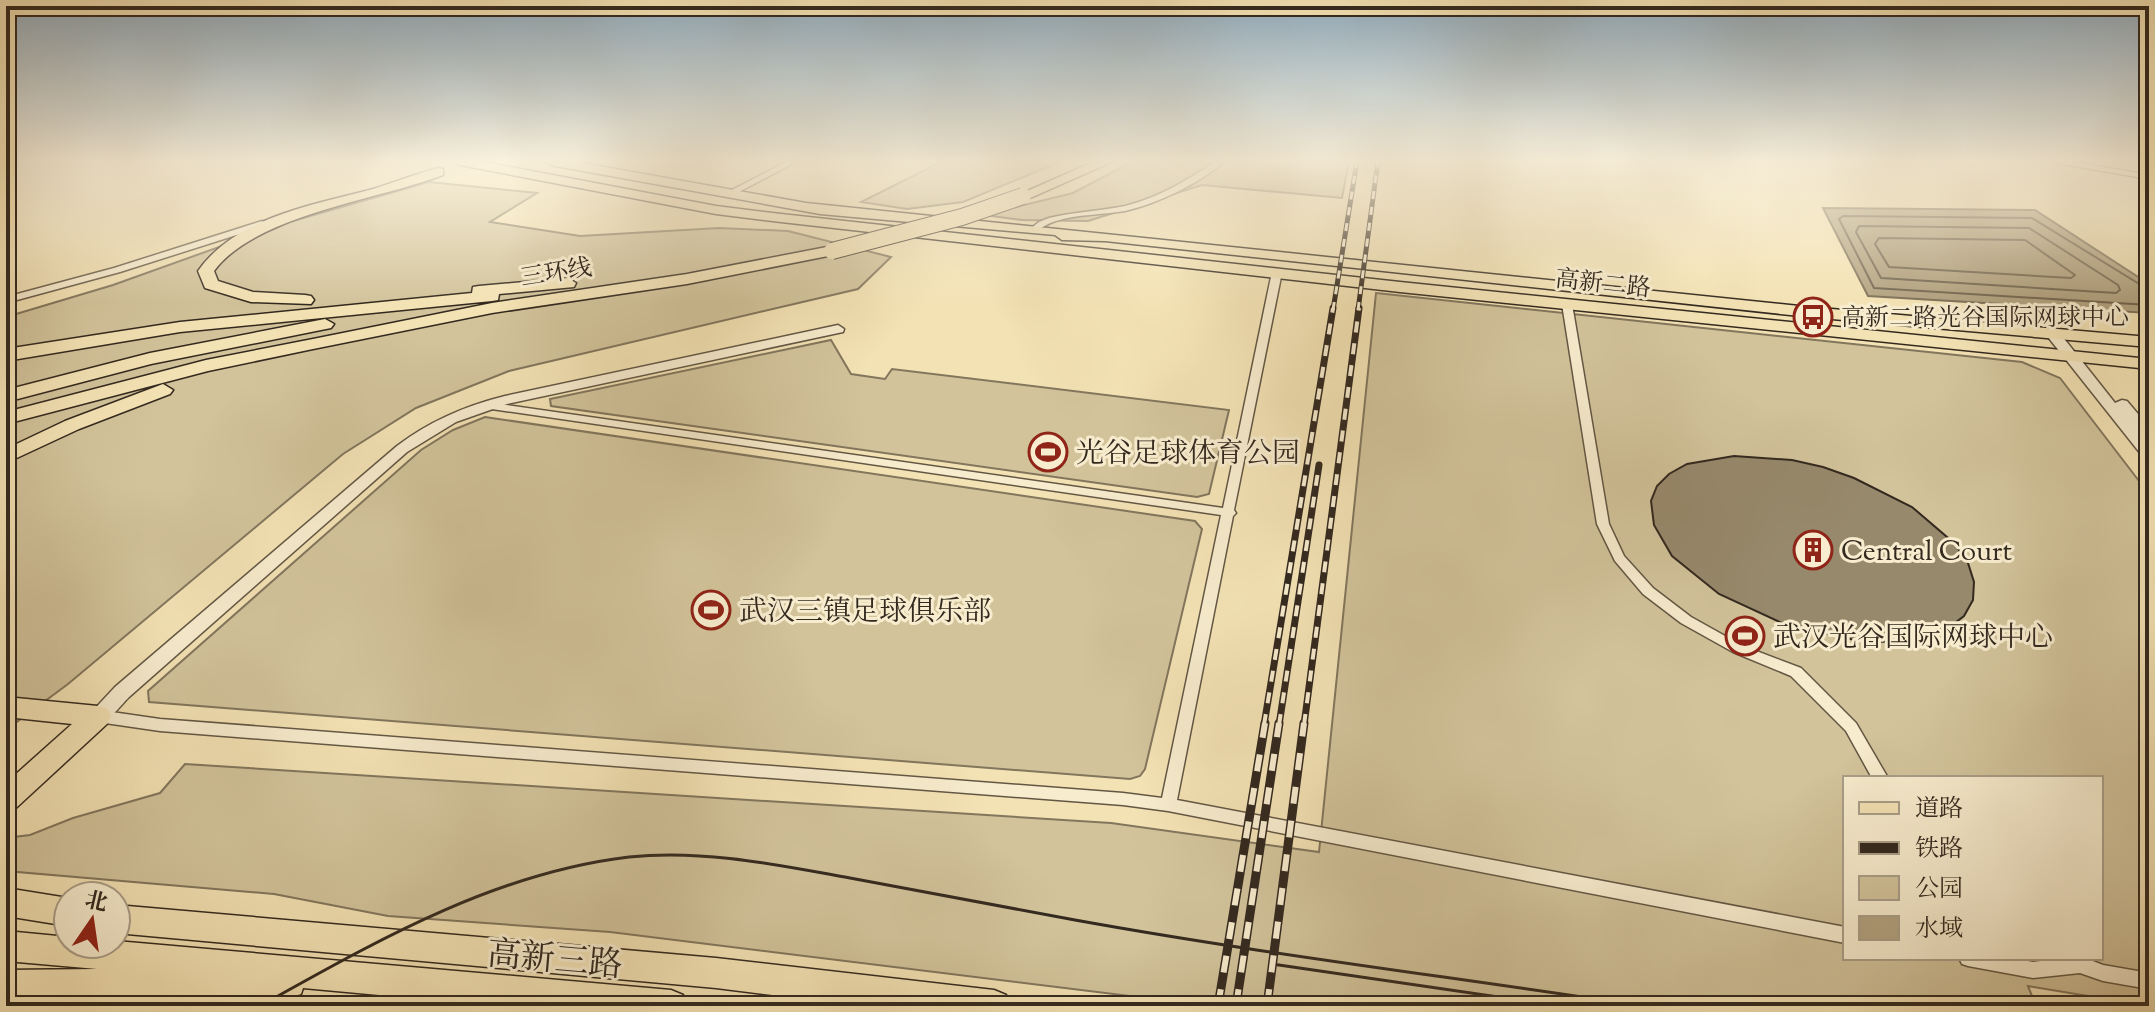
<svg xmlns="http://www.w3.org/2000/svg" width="2155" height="1012" viewBox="0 0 2155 1012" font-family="'Sorts Mill Goudy','Noto Serif SC',serif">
  <rect width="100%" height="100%" fill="#f3e2b4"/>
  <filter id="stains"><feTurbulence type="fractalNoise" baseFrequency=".0025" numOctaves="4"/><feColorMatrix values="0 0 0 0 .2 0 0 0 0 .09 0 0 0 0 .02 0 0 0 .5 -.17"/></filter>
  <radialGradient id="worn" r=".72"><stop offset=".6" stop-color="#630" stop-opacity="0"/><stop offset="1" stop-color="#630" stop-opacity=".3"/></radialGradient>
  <!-- green -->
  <path fill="#d2c39b" stroke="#82765d" stroke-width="2" fill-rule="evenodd" d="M943,161h119l-99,41 -56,7 -46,-7z
    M1133,161h216l-7,37 -140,-13 -114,36 -66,-1 -38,-5 89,-22z
    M429,182l108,11 -47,29 90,14 139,-8 69,3 103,26 -33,32 -349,82 -93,37 -73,46 -275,230 -62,46v-413l107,-32 173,-62z
    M1376,293l646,69 38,16 89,116v512l-121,-20 8,20h-825l-601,-74 -222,-16 -114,-22 -268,-23v-33l24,-3 43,-17 87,-25 25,-29 926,59 208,29zM1845,778h256v180h-256z
    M831,340l20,34 34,5 7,-10 337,41 -20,84 -12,3 -646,-91 -1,-7z
    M485,417l710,104 7,8 -57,240 -5,7 -10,3 -981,-77 -1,-11 273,-241 32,-20z"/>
  <!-- water -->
  <path fill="#b2a381" stroke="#7f725a" stroke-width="2" d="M1823,208l212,2 114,74v29l-281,-17z"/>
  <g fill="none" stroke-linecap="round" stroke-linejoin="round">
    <!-- shore -->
    <path stroke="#726650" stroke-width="2" d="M1859,226l170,2 89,57 2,5 -4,3 -235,-15 -25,-46z
      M1879,238l146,2 50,35 -4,3 -182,-11 -14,-23z
      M2149,290l-117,-72 -189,-2 -4,3 35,69 275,17"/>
  </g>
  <!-- building -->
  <path fill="#97896c" stroke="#33291f" stroke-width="2" d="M1734,456l58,4 31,7 31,11 58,29 42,36 14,20 6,19 -1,18 -9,16 -17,13 -24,9 -30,4 -34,-1 -73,-16 -67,-31 -47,-38 -18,-31 -3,-24 6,-15 12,-12 18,-10z"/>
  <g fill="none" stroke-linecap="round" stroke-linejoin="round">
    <!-- minor casing -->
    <g stroke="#635744" stroke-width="3">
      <path id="minor" d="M788,161h10l-67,35 -7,-2z
        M1216,161h9c-27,23 -66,42 -100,50 -23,4 -47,3 -69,10 -8,2 -14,7 -22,11l-4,-3 9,-7 10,-4c25,-6 50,-7 76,-12 33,-8 63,-26 91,-45z
        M2052,161h17l80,14v4l-93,-16z
        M262,221l4,3 -1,2 -145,46 -114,31v-6l108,-29z
        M1277,269l5,3 -48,238 2,3 -3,3 -56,284 668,127v16l-677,-132 -45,-6 -963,-74 -62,-9 -5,-2 -2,-4 2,-4 5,-2 62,9 963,74 39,5 59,-283 -736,-107 -5,-3 5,-3 738,106 49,-236z
        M1567,301l5,3 37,220 15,32 29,32 38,29 52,29 58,22 55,55 32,55h-16l-26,-47 -55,-55 -58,-24 -52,-29 -38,-29 -28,-33 -18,-37 -35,-220z
        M1959,958h53l21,4 22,-3 -1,-1h31l18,7 46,8v16l-46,-8 -23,-8 -47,5 -65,-12 -6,-2z"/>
    </g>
    <!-- tertiary casing -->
    <g stroke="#635744" stroke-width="3">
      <path id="tertiary" d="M838,325l6,4 -1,3 -336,72 -51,18 -49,30 -278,245c-11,11 -22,29 -38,24l-3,-5 27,-29 282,-241c33,-25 68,-40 108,-50z
        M2053,330l5,1 57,72 7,-3 5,1 22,26v13l-5,-1 5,6v15l-5,-2 -96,-121 -2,-3z"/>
    </g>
    <!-- primary casing -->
    <g stroke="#33291f" stroke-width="3">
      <path id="primary" d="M454,161h25l237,45 65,8 619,68 749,77v10l-749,-77 -619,-70 -65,-8 -256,-49z
        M544,161h27l235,42 1003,104 340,30v10l-340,-30 -704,-76 -43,-1 -7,-5 -235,-21 -270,-49z"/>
    </g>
    <!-- trunk casing -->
    <g stroke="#33291f" stroke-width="3">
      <path id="trunk" d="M1095,161h19l-86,38 -5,1 -7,-4z
        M438,168l5,1v6c-65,25 -188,40 -229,96l4,10 35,11 52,3 6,1 3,4 -3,4 -60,-2 -46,-14 -7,-17c38,-54 115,-66 175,-82 22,-7 43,-15 65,-21z
        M832,246l6,2v6l-151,30 -195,29 -179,36 -105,22 -202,53v-12l200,-52 107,-21 179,-36 195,-29z
        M568,278l8,5 -2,4 -75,7 -1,6 -6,1 -312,31 -174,29v-12l174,-27 292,-29 1,-6 6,-1z
        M325,319l9,5 -3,4 -180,36 -145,38v-12l144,-37z
        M163,384l10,6 -3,4 -91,35 -73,34v-14l59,-28z
        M6,697l92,9 10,3 3,7 -3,7 -92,85 -10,4v-29l66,-59 -66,-7z
        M6,888l62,10v28l-62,-10z
        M116,905l600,53 278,32 12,5 5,11h-148l-147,-18 -600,-55z
        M6,931l62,6v7h48v-3l555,49 12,5 5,11h-189l-196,-18 -2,6 -12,4 -283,2v-30l91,-1 -91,-8z"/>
    </g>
    <!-- minor -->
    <use href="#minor" fill="#f7ecce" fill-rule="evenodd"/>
    <!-- tertiary -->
    <use href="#tertiary" fill="#f7ecce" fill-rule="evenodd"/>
    <!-- primary -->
    <use href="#primary" fill="#f3e2b4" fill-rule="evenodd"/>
    <!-- trunk -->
    <use href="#trunk" fill="#f3e2b4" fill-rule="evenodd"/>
    <!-- tram -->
    <path stroke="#33291f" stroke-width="3" d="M1272,964l289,42
      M260,1006c117,-65 234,-133 369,-149 74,-8 149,8 221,21 75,14 150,28 225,42 188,34 378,57 567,86"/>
    <!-- rail-far2 casing -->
    <g stroke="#33291f" stroke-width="5">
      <path id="rail-far2" d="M1333,310l24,-149
        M1358,310l20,-149"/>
    </g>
    <!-- rail-far1 casing -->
    <g stroke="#33291f" stroke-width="7">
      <path id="rail-far1" d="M1264,725l69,-417
        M1279,725l40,-260
        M1304,725l55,-417"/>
    </g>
    <!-- rail casing -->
    <g stroke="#33291f" stroke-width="9">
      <path id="rail" d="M1218,1006l47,-283
        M1236,1006l43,-283
        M1267,1006l37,-283"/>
    </g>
    <!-- rail-far2 -->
    <use href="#rail-far2" stroke="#f7ecce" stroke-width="3" stroke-dasharray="8" stroke-linecap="butt"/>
    <!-- rail-far1 -->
    <use href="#rail-far1" stroke="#f7ecce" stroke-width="4" stroke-dasharray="11" stroke-linecap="butt"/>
    <!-- rail -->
    <use href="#rail" stroke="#f7ecce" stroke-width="6" stroke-dasharray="17" stroke-linecap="butt"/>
    <!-- trunk-bridge casing -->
    <g stroke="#33291f" stroke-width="18" stroke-linecap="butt">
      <path id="trunk-bridge" d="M832,251l130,-34 61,-21"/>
    </g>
    <!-- trunk-bridge -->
    <use href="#trunk-bridge" stroke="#f3e2b4" stroke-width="16"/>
  </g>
  <!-- sky -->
  <linearGradient id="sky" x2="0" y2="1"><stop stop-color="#92adbf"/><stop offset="0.53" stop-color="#faf2dd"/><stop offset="1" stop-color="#faf2dd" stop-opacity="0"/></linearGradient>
  <rect width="2155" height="303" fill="url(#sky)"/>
  <!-- icons -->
  <defs>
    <g id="bus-ring" transform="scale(2)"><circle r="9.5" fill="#f7ecce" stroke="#8f2418" stroke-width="1.5"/><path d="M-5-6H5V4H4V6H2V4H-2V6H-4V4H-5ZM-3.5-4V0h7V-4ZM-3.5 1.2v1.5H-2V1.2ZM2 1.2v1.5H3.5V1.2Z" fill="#8f2418"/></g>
    <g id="stadium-ring" transform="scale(2)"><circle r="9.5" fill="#f7ecce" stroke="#8f2418" stroke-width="1.5"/><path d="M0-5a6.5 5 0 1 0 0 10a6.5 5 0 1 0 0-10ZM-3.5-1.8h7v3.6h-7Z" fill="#8f2418"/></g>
    <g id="building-ring" transform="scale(2)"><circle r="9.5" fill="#f7ecce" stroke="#8f2418" stroke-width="1.5"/><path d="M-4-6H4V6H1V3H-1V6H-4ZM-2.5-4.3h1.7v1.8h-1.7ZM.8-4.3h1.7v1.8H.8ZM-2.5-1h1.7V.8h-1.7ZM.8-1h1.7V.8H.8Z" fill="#8f2418"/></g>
  </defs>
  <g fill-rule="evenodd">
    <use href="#bus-ring" x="1813" y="317"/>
    <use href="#stadium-ring" x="1048" y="452"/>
    <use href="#building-ring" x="1813" y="550"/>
    <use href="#stadium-ring" x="711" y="610"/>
    <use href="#stadium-ring" x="1745" y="636"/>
  </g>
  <g text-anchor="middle" stroke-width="6" stroke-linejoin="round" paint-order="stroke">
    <!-- far-street labels -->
    <g font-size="24" fill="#33291f" stroke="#f7ecce">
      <text transform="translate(556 272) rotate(-9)" y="8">三环线</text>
      <text transform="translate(1603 283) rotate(6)" y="8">高新二路</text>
    </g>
    <!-- far-poi labels -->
    <g font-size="24" fill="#33291f" stroke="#f7ecce" text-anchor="start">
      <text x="1841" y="325">高新二路光谷国际网球中心</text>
    </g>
    <!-- poi labels -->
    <g font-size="28" fill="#33291f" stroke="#f7ecce" text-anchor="start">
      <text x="1076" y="462">光谷足球体育公园</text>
      <text x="1841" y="560">Central Court</text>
      <text x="739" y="620">武汉三镇足球俱乐部</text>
      <text x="1773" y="646">武汉光谷国际网球中心</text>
    </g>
    <!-- near-street labels -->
    <g font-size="34" fill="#33291f" stroke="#f7ecce">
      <text transform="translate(555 958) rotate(5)" y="12">高新三路</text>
    </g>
  </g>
  <!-- margin -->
  <rect width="2155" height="1012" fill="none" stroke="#f3e2b4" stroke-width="32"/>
  <rect x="8" y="8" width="2139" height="996" fill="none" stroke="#33291f" stroke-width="4"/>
  <rect x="16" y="16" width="2123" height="980" fill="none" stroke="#33291f" stroke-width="2"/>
  <!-- legend -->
  <rect x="1843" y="776" width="260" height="184" fill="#f7ecce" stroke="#a99e88" stroke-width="2"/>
  <rect x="1859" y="802" width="40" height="12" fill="#f3e2b4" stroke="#a99e88" stroke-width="2"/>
  <text x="1915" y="816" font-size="24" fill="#33291f">道路</text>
  <rect x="1859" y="842" width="40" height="12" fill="#33291f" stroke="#a99e88" stroke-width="2"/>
  <text x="1915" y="856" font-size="24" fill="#33291f">铁路</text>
  <rect x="1859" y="876" width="40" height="24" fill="#d2c39b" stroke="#a99e88" stroke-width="2"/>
  <text x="1915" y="896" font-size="24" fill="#33291f">公园</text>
  <rect x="1859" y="916" width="40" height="24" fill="#b2a381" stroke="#a99e88" stroke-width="2"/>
  <text x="1915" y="936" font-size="24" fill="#33291f">水域</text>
  <!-- north arrow -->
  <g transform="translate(92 920) rotate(13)"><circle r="38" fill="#f7ecce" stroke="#a99e88" stroke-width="2"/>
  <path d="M0-6L14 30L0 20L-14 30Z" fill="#8f2418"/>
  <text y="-12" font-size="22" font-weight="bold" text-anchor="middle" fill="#33291f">北</text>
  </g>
  <rect width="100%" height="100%" filter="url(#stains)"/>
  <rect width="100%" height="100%" fill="url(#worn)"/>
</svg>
